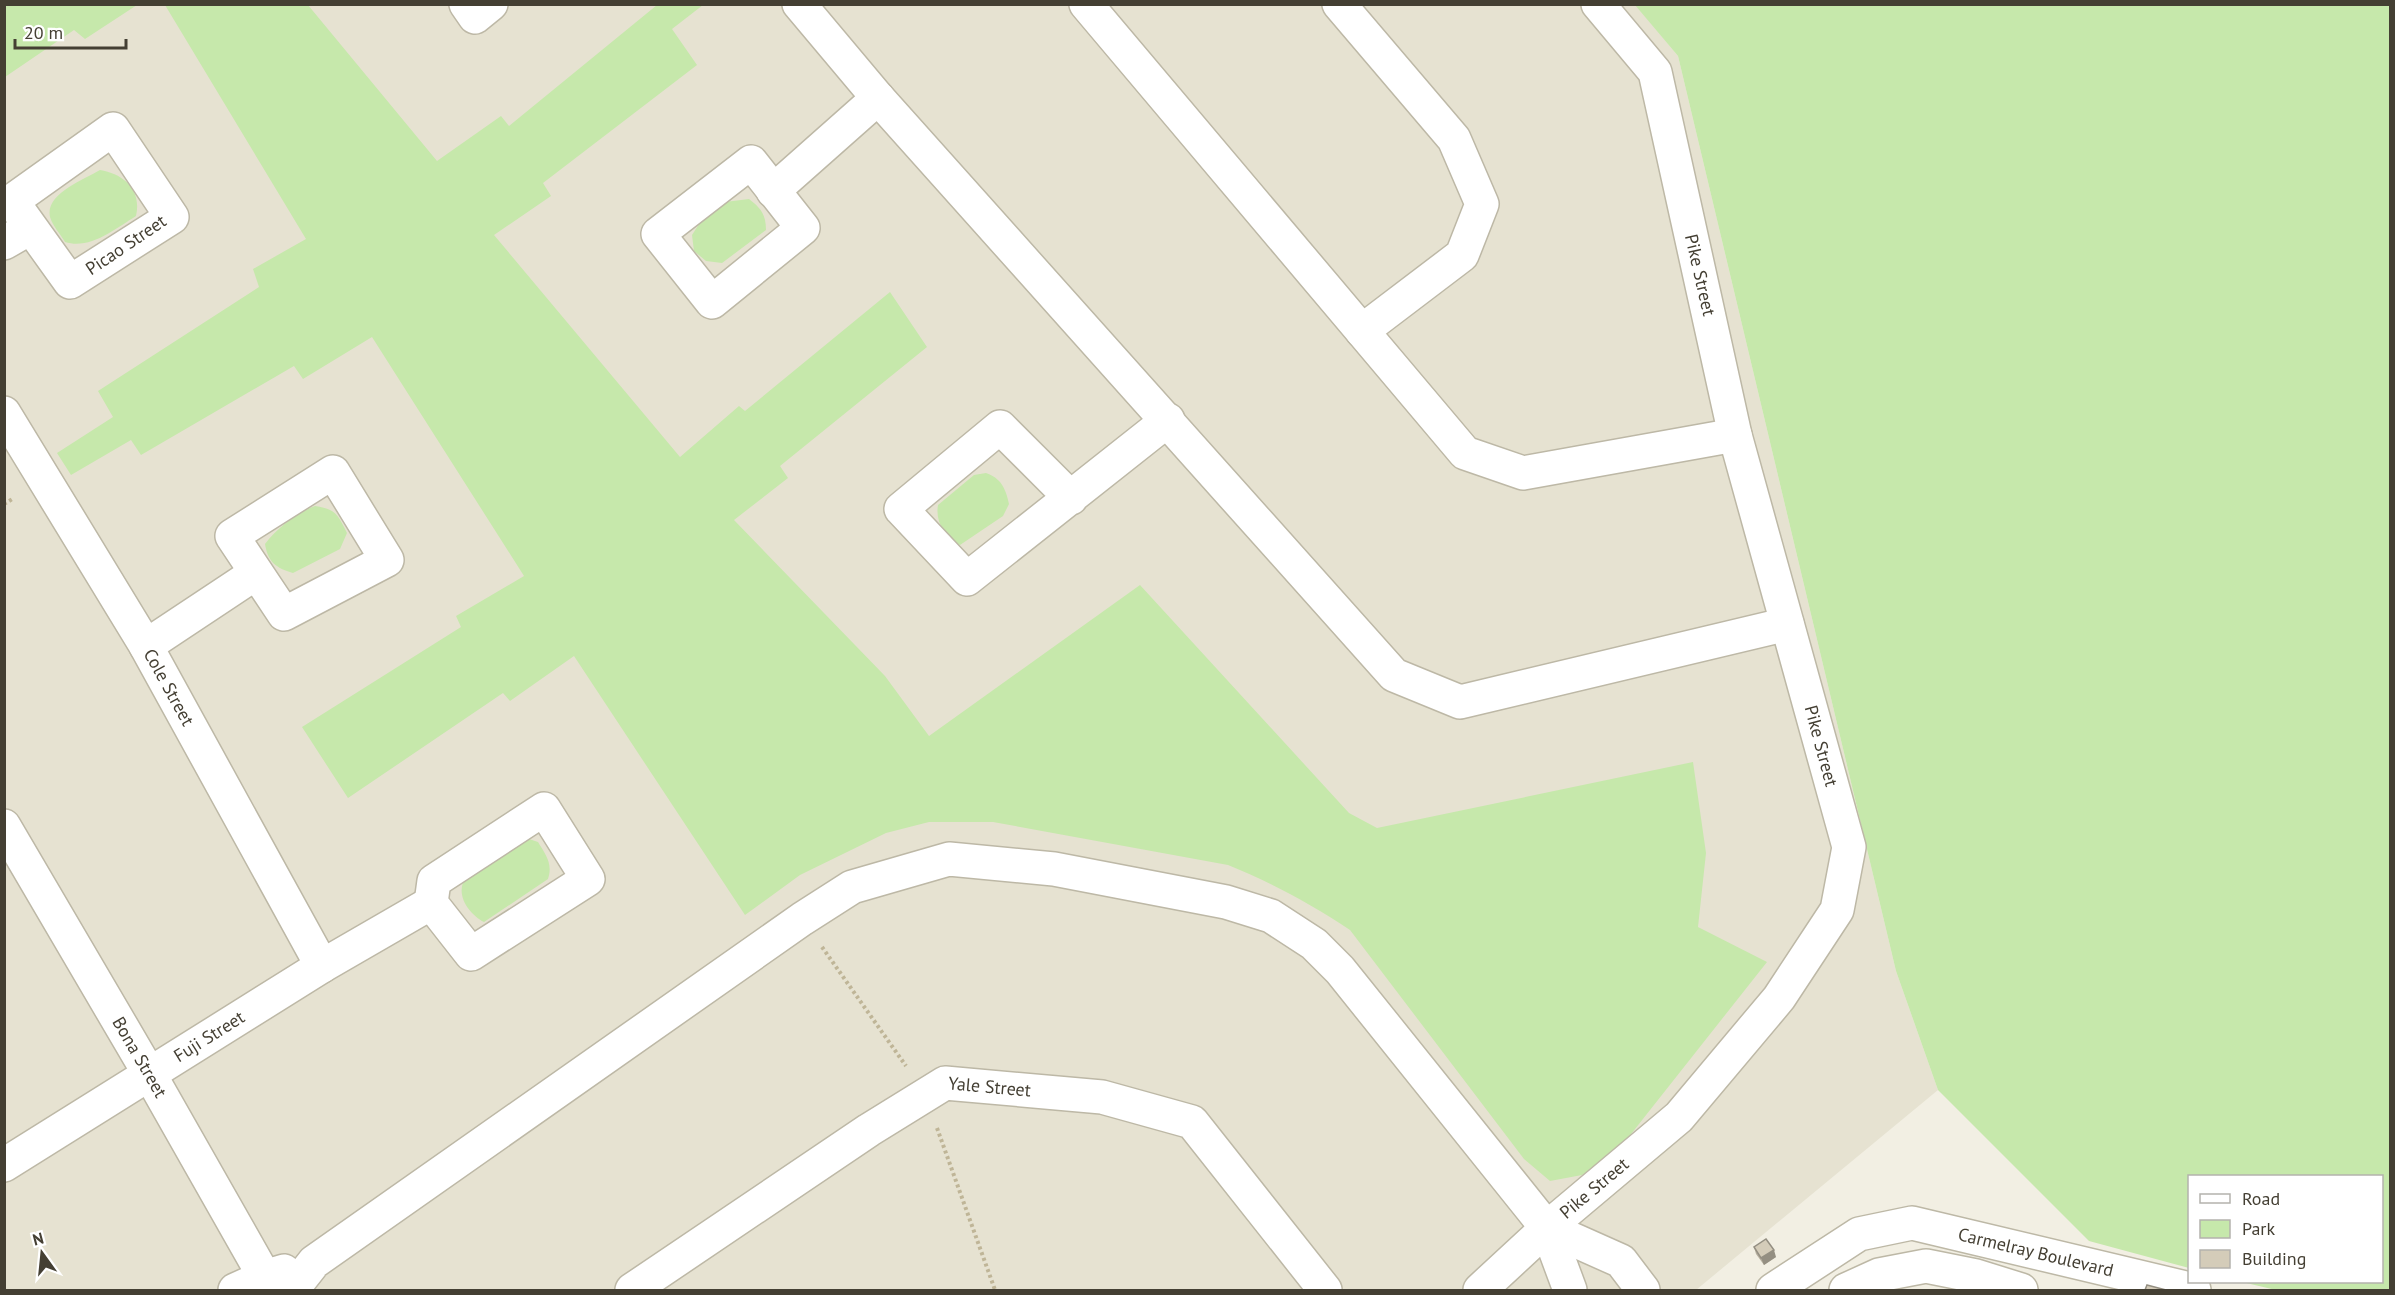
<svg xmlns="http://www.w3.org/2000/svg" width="2395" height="1295" viewBox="0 0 2395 1295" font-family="'PT Sans',sans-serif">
  <rect width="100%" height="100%" fill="#f2efe3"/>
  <!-- residential -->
  <path fill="#e6e2d1" d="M1635,4l43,52 218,915 42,119 -242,200h-1691v-1285z"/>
  <!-- green -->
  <path fill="#c6e8ab" d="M5,4h132v1l-52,34 -11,-9 -69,47z
    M165,5h143l129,156 64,-45 8,10 148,-121h46l-31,24 25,36 -154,118 8,13 -57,39 186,222 59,-51 6,5 145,-119 37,55 -147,119 8,12 -54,42 151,156 44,60 211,-151 209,228 28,15 316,-66 13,91 -8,74 69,35 -147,186 -38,27 -32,6 -26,-22 -174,-229c-39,-26 -78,-47 -122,-65l-235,-43h-64l-43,11 -86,42 -55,40 -171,-259 -64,45 -7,-8 -155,105 -46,-71 159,-100 -5,-11 68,-40 -152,-239 -69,42 -9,-13 -153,89 -10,-15 -60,35 -14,-22 56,-36 -15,-26 161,-104 -6,-18 53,-30z
    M1635,5h755v1285h-114l-34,-8h140v-106h-192l-1,92 -100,-27 -151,-151 -42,-119 -218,-915z
    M100,170c24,4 42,20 36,46 -21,13 -46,34 -71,26 -4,-7 -13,-17 -15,-25 -5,-23 33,-37 50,-47z
    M749,199c12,9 17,16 17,31l-44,33 -16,-2 -12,-10 -2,-16 9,-14 24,-19z
    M986,473c15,5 20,16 23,31l-6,12 -43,29c-15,-9 -25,-22 -22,-40l36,-30z
    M315,506c21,3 23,9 32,27l-7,16 -47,24c-17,-5 -25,-11 -28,-29 12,-16 32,-31 50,-38z
    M526,838l12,4c8,13 15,22 10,37l-64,43c-15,-8 -31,-29 -17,-46 6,-8 48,-31 59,-38z"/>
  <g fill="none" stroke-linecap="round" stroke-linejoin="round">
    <!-- minor casing -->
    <g stroke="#bdb8a6" stroke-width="36">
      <g id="minor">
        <path d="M466,4l9,13 16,-13"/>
        <path d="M799,4l79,94 516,577 66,27 327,-78"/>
        <path d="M1086,4l379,449 58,20 212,-38"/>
        <path d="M1339,4l115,135 28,65 -20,51 -100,76"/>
        <path d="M113,129l59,88 -102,65 -58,-81z"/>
        <path d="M751,162l52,66 -91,74 -54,-68z"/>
        <path d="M773,191l105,-93"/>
        <path d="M4,243l26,-15"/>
        <path id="s1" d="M4,413l142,233 176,320"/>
        <path d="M333,472l54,88 -103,54 -52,-78z"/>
        <path d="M1071,498l-71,-71 -99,82 66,70 201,-159"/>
        <path d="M146,646l110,-73"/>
        <path d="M544,809l44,70 -117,75 -40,-51 3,-22z"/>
        <path id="s2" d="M4,826l146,249 122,215"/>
        <path id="s3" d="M4,1165l318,-199 109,-63"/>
        <path d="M1547,1228l74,33 22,29"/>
        <path d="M235,1290l29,-13 20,-6"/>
        <path d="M292,1290l22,-28 488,-343 50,-32 97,-28 105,10 172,33 45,14 43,28 26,26 207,258 23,62"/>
        <path id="s4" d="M632,1290l237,-160 76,-47 157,14 90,25 133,168"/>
        <path id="s5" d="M1480,1290l67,-62 132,-111 100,-119 58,-88 12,-63 -114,-412 -80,-363 -57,-68"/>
        <path id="s6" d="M1773,1290l86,-56 53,-11 282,67"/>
        <path d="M1846,1290l33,-15 47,-9 50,10 45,14"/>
      </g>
    </g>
    <!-- path -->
    <path stroke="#bfb597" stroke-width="4" stroke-dasharray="3 3" stroke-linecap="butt" d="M4,504l10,-6
      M822,947l84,119
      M937,1128l58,162"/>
    <!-- minor -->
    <use href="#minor" stroke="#fff" stroke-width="33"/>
  </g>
  <!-- wall -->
  <path fill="#b6af9f" d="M1754,1247l22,10 -12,8 -8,-11z"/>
  <!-- shaded-wall -->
  <path fill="#948f82" d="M1774,1250l2,7 -12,8 -3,-7z"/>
  <!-- building -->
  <path fill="#d4ccb9" stroke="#948f82" stroke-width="1.5" d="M1766,1239l8,11 -13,8 -7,-11z
    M2147,1285l19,5h-21z"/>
  <g text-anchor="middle" stroke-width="4.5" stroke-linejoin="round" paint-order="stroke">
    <!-- street labels -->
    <g font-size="18" fill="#443f33" stroke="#fff">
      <text transform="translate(126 245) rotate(-34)" y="6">Picao Street</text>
      <text transform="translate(1700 275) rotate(77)" y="6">Pike Street</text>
      <text dy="6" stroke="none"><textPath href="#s1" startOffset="320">Cole Street</textPath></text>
      <text transform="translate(1821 746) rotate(75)" y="6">Pike Street</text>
      <text dy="6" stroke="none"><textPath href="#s3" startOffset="242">Fuji Street</textPath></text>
      <text dy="6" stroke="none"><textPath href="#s2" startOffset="268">Bona Street</textPath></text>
      <text dy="6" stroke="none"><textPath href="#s4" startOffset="420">Yale Street</textPath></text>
      <text dy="6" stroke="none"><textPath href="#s5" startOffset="153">Pike Street</textPath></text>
      <text dy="6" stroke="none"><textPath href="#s6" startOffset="284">Carmelray Boulevard</textPath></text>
    </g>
  </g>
  <!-- border -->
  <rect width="2395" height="1295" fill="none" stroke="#443f33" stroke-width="12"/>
  <!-- legend -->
  <rect x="2188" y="1175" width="195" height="108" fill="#ffffff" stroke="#b4b2ad" stroke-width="1.5"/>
  <rect x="2200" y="1194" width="30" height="9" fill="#ffffff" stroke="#b4b2ad" stroke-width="1.5"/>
  <text x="2242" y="1205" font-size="18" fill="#443f33">Road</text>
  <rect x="2200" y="1220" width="30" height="18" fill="#c6e8ab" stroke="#b4b2ad" stroke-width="1.5"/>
  <text x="2242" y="1235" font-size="18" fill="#443f33">Park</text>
  <rect x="2200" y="1250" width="30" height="18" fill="#d4ccb9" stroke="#b4b2ad" stroke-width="1.5"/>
  <text x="2242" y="1265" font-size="18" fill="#443f33">Building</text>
  <!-- north arrow -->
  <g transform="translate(42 1253) rotate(345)" stroke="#ffffff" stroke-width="4.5" paint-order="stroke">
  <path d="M0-4.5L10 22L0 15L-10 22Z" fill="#443f33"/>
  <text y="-9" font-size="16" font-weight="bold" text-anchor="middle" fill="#443f33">N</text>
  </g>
  <!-- scale -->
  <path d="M15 39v9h111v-9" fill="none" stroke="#443f33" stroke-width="3"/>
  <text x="24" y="39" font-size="18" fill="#443f33" stroke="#ffffff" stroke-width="4.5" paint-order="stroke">20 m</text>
</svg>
